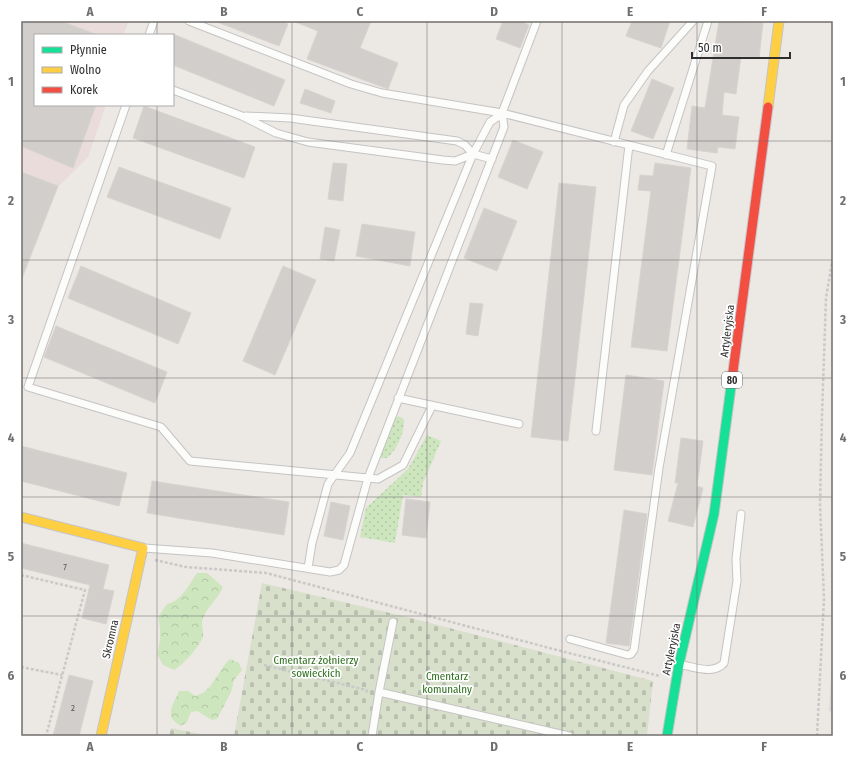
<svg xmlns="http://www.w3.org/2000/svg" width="854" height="757" viewBox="0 0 854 757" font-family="'Fira Sans Condensed',sans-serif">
  <defs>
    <pattern id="grass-dots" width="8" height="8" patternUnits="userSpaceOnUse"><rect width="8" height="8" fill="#cee6be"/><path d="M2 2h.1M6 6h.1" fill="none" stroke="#b1c6a4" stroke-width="1.8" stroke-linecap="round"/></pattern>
    <pattern id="forest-crowns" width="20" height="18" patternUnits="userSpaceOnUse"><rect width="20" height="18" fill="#cee6be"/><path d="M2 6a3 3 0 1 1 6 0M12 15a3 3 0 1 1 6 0" fill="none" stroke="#b1c6a4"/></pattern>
    <pattern id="cemetery-stones" width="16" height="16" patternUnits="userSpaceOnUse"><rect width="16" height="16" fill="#d8e0cc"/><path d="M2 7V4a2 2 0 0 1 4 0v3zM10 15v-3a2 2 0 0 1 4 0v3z" fill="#bac0b0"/></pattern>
  </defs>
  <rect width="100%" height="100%" fill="#ece8e4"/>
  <!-- industrial -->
  <path fill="#dcd9db" d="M833,642v70l-4,-1z"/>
  <!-- medical -->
  <path fill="#e9dcdb" d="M21,21h108l-6,14h-88v70h71l-18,52 -30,30 -37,93z"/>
  <!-- grass -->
  <path fill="url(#grass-dots)" d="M399,416l5,4c1,12 -8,31 -17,38h-7l13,-39z
    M427,435l14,6 -18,42 -2,14 -18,-2 -8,48 -35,-6 6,-29 42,-39z"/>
  <!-- forest -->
  <path fill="url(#forest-crowns)" d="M197,573h10l16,14c-5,12 -16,20 -20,31 -3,6 1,13 0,19 -3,9 -21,29 -29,33l-11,-5 -6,-11c4,-13 4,-24 1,-37l9,-13c15,-3 22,-20 30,-31z
    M230,659l9,4 3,7 -8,10 -3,12 -14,27 -5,1 -15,-9 -6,1 -4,10 -6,4c-18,-10 -8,-20 -2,-35h9l7,5c17,-3 22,-25 35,-37z"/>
  <!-- cemetery -->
  <path fill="url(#cemetery-stones)" d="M262,583l141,33 250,65 -6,55h-413z
    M171,728l39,8h-41z"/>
  <!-- building -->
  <path fill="#d1cecb" stroke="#d7d4d0" d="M23,21h37l35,13 -60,1v70h61l-23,63 -52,-22v-120z
    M282,21l6,3 -9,22 -62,-24z
    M293,21h78l-11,27 38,15 -10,26 -81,-30 11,-28z
    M503,21h22l-1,2 5,2 -9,23 -24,-9z
    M632,21h38l-9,27 -35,-12z
    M719,21l44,2 -4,35 -18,-2 -5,38 -12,-2 -2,23 17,2 -4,32 -17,-2 -1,6 -30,-4 5,-43 13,2z
    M173,34l112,46 -11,26 -101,-41z
    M652,79l22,9 -21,51 -22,-8z
    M305,89l30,12 -4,12 -31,-10z
    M144,106l111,41 -11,31 -111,-40z
    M513,140l30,12 -16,37 -29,-12z
    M333,163l14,1 -4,37 -15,-2z
    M655,163l36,5 -24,183 -36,-4 20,-156 -13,-1 2,-15 13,1z
    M119,167l112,41 -11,31 -113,-42z
    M21,172l37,14 -36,92h-1z
    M559,183l37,4 -28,254 -37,-4z
    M484,208l33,13 -20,50 -33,-13z
    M362,224l53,8 -5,34 -54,-10z
    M325,227l15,3 -6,31 -14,-2z
    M81,266l110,47 -13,31 -110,-46z
    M283,266l33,14 -41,95 -32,-14z
    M470,303l13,1 -5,32 -12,-2z
    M56,326l111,46 -12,31 -111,-46z
    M626,375l38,6 -12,94 -38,-5z
    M681,438l22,3 -6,45 6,2 -10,39 -25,-6 10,-38h-3z
    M21,446l106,27 -8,33 -98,-25z
    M152,481l137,21 -5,33 -137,-22z
    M406,499l24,3 -4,36 -24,-3z
    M331,502l19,4 -7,34 -19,-4z
    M624,510l23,4 -18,132 -23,-3z
    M21,543l88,22 -6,24 11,2 -8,33 -24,-6 8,-33 -69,-17z
    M69,675l24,6 -14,55h-26z"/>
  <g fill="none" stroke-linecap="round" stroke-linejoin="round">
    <!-- lane casing -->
    <g stroke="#c5c4c5" stroke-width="9">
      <path id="lane" d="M189,21l162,63 31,9 120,20 210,53 -53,302 -25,182 -3,4 -3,1 -58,-16
        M149,35l5,-14
        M173,90l69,26 34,17 32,9 135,18 12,1 18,-7 19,5
        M126,105l-98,282 133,40 29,34 188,18 25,-14 29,-59
        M246,116l44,2 167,23 8,4 8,9
        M614,142l10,-37 24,-34 45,-50
        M666,155l42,-134
        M398,398l121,26
        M596,431l33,-286
        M144,548l68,5 118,19 9,-2 5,-5 24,-87 136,-351 -2,-14 35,-92
        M308,568l4,-25 16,-59 22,-31 123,-299 17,-32 12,-8
        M393,622l-14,70 190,44
        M682,665c13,2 32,10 42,-2l13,-82 -1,-22 5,-45
        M372,736l7,-44"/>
    </g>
    <!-- fast casing -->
    <g stroke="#c5c4c5" stroke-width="11">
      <path id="fast" d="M667,736l12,-72 35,-150 18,-135"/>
    </g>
    <!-- slow casing -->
    <g stroke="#c5c4c5" stroke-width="11">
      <path id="slow" d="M768,107l11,-86
        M21,517l122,31 -42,188"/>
    </g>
    <!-- jam casing -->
    <g stroke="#c5c4c5" stroke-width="11">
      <path id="jam" d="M732,379l36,-272"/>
    </g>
    <!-- path -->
    <path stroke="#c9c9c8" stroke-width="2.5" stroke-dasharray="3 2" stroke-linecap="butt" d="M155,560l31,7 80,6 291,77 103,26
      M21,575l64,15 -39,146
      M264,665l102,25 3,4
      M21,667l41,8
      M817,736l7,-137 -4,-95 2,-89 4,-117 7,-42"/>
    <!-- lane -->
    <use href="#lane" stroke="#fcfcfb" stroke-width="7"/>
    <!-- fast -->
    <use href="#fast" stroke="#16e098" stroke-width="9"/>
    <!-- slow -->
    <use href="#slow" stroke="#ffcf43" stroke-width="9"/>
    <!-- jam -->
    <use href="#jam" stroke="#f24e42" stroke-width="9"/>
  </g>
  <!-- grid -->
  <path fill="none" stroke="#706f6e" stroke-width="1" stroke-opacity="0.55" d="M157,21v14M292,21v715M427,21v715M562,21v715M697,21v715M157,105v631M21,141h812M21,260h812M21,378h812M21,497h812M21,616h812"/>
  <g text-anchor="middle" stroke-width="3.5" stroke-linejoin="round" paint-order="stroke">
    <!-- number labels -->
    <g font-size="9" fill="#585857">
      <text x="65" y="570">7</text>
      <text x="73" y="711">2</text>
    </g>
    <!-- shield labels -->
    <rect fill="#fff" stroke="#6d6d6d" stroke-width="1" x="722" y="372" width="20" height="16" rx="3"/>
    <g font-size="10" font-weight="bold" fill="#2e2e2e">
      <text x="732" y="384">80</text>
    </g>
    <!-- street labels -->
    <g font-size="11" fill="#2e2e2e" stroke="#fff">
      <text transform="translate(727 331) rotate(-83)" y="4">Artyleryjska</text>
      <text transform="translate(110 639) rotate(-77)" y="4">Skromna</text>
      <text transform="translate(671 649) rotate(-78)" y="4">Artyleryjska</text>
    </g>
    <!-- park labels -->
    <g font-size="11" fill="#2c6e1b" stroke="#fff">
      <text x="316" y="664">Cmentarz żołnierzy<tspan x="316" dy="13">sowieckich</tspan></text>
      <text x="447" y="680">Cmentarz<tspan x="447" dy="13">komunalny</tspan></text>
    </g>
  </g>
  <!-- border -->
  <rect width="854" height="757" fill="none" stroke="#ffffff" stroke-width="44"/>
  <!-- legend -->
  <rect x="34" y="34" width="140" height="72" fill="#ffffff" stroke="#ababab"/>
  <rect x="42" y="47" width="20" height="6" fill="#16e098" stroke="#ababab"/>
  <text x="70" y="54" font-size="12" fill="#2e2e2e">Płynnie</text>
  <rect x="42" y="67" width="20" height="6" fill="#ffcf43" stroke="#ababab"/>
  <text x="70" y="74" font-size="12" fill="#2e2e2e">Wolno</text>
  <rect x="42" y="87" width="20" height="6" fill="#f24e42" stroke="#ababab"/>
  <text x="70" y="94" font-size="12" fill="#2e2e2e">Korek</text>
  <!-- scale -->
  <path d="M692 52v6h98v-6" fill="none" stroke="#2e2e2e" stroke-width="2"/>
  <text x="698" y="52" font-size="12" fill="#2e2e2e" stroke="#ffffff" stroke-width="3" paint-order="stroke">50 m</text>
  <rect x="22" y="22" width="810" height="713" fill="none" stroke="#706f6e" stroke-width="1.5"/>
  <g font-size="13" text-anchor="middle" font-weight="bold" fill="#706f6e">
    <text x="90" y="16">A</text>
    <text x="224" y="16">B</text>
    <text x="360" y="16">C</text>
    <text x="494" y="16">D</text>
    <text x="630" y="16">E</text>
    <text x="764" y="16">F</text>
    <text x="11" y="86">1</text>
    <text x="843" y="86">1</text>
    <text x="11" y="205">2</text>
    <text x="843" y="205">2</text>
    <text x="11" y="324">3</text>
    <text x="843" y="324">3</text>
    <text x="11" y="442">4</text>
    <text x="843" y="442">4</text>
    <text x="11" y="561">5</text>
    <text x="843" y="561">5</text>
    <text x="11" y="680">6</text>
    <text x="843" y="680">6</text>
    <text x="90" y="751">A</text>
    <text x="224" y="751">B</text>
    <text x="360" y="751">C</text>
    <text x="494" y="751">D</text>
    <text x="630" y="751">E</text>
    <text x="764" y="751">F</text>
  </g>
</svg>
